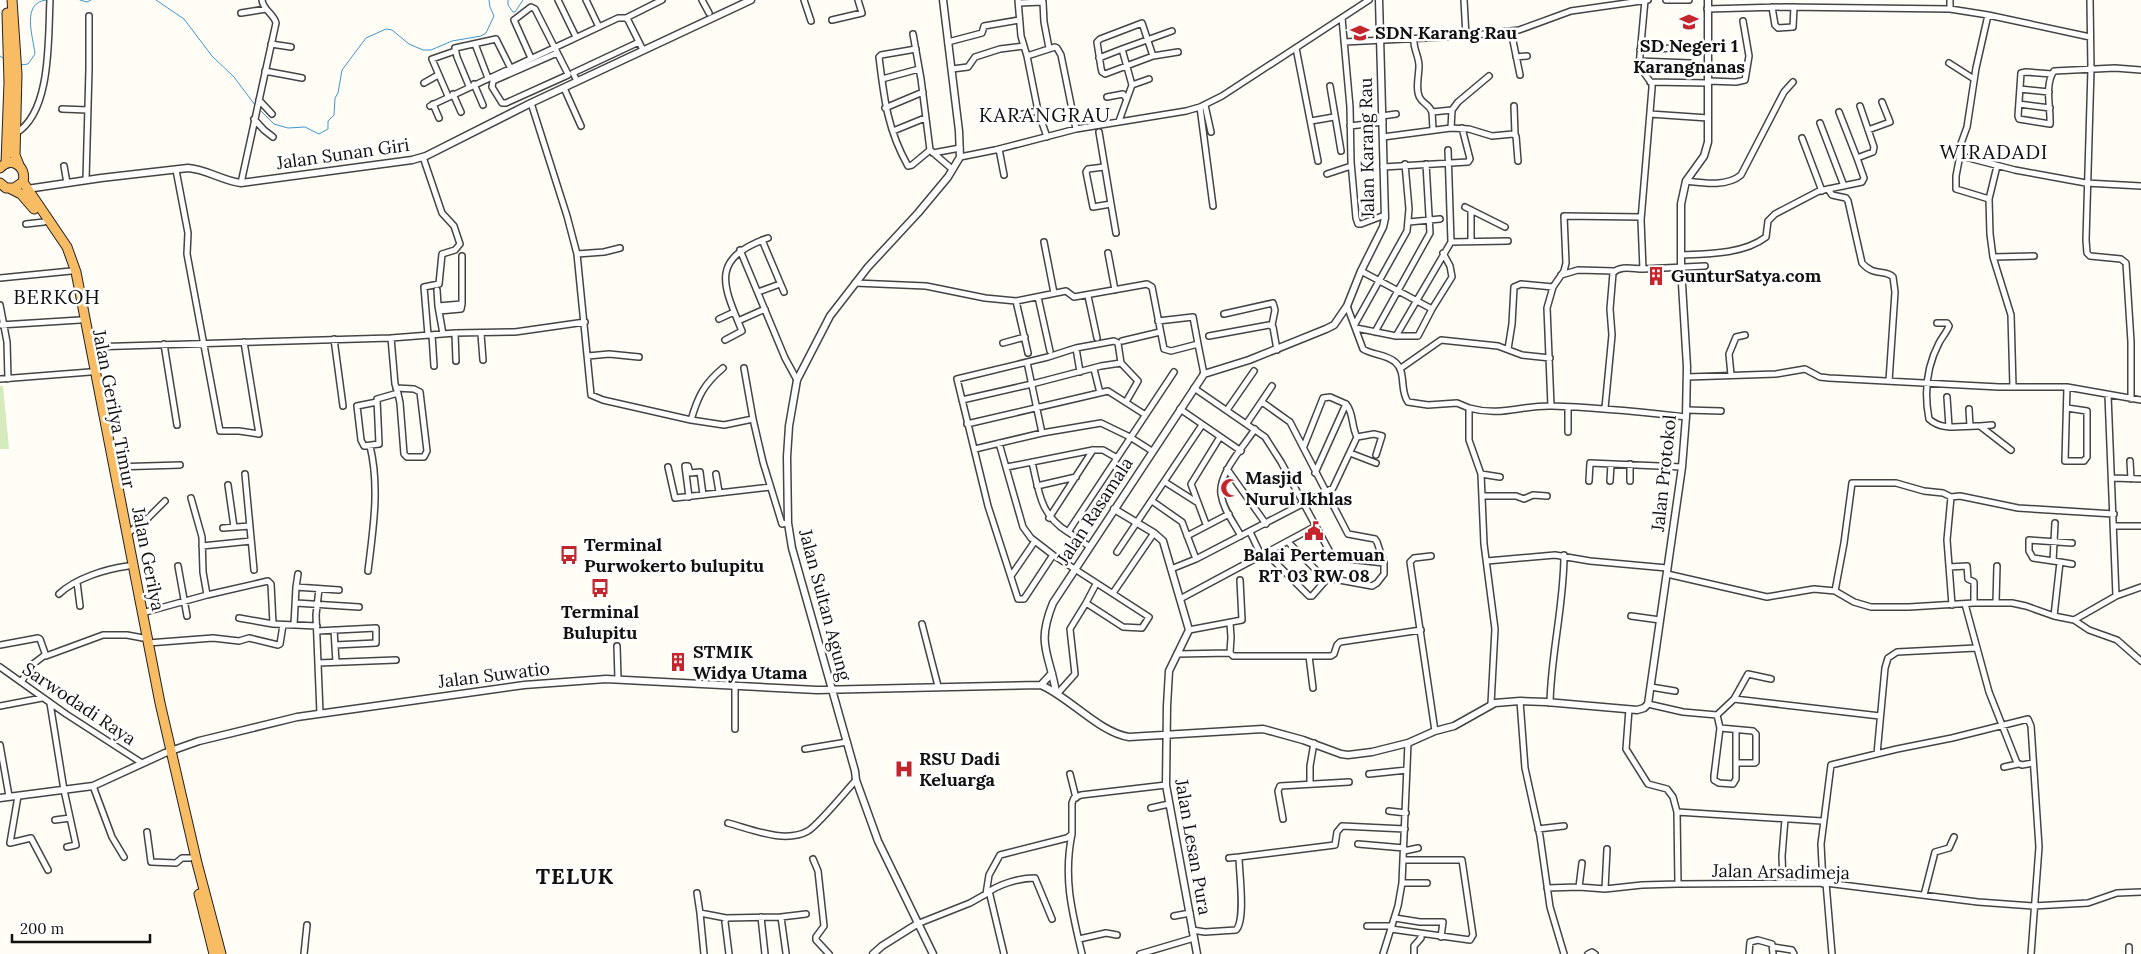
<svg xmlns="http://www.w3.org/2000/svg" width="2141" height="954" viewBox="0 0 2141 954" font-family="Lora,serif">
  <rect width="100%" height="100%" fill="#fffdf5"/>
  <!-- grass -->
  <path fill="#d5ebbd" d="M0,386h3l6,63h-9z"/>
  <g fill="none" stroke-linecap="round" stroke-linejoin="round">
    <!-- stream -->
    <path stroke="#3f96cf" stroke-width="1" d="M80,0l7,2 4,-2
      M156,0l28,19 28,37 22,21 21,28
      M508,0v5l5,7h2l8,-12
      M0,56l3,2
      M20,65l8,-1 7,-10c-2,-18 -14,-51 11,-54
      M260,110l14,14 14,4 17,-1 14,7 9,-5v-8l6,-6 1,-17 3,-5 4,-23 24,-32 20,-9 6,1 17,14 14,6h8l21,-9 29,-5 5,-3 8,-17 -4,-9 -1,-7"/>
    <!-- minor casing -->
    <g stroke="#444" stroke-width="8">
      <path id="minor" d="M558,0l18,37
        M586,0l13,27
        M702,0l7,13
        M804,0l7,21
        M1018,0l3,36 6,20 28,-9 2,1 4,7 15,74
        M1464,0l2,36
        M1645,0l-6,66 13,18v4l-11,132 2,49 62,-3
        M1666,0h23
        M2090,0l1,69 -5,171 1,13 3,3 31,3 5,4 5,79v57
        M1019,3l24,-1 1,20 5,26
        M1772,7l3,18 3,3 15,-1 1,-20
        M1707,9l77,-2 166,2 38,6 102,22
        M1950,9v-9
        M241,13l25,-4
        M1988,15l-12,53 -9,59 -8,22 2,7 54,14 71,13 55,3
        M626,18l36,-18
        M1342,18l8,89 1,55 5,56 2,6h3l24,-9
        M832,20l30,-7 -4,-13
        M1511,31l9,44
        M913,34l8,45 9,71 22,19
        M1414,39c-1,10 5,17 5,27 0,9 -4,24 1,32 3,6 9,6 12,14
        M948,42l34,-9 2,-7 35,-6
        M1344,42l122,-6 53,-6 52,-19 77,-11
        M271,44l20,3
        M475,44l13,34
        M1296,48l22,113
        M916,49l-35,6 -2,2c5,40 8,72 29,109l4,-1 18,-15
        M1640,50l33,-2
        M1027,56l11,55 9,26
        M1153,56l-11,-33 -42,16 -3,3 4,26 1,4 3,2 48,-18 25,-4
        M1516,57l11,-1
        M531,58l-17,-38 17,-13 4,2 33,65v1l-62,28h-4l-10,-16 1,-6 64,-28
        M1099,58l23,-9
        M1639,61l51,2 4,6 14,-2
        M1949,63l25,16
        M952,69l16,-2 7,-10 25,-8 24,-3
        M265,71l37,7
        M2052,74l-26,-2 -5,1 -3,43 1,3 31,5c1,-16 -6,-39 4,-53l61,-3 26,2
        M882,79l37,-10
        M577,81l-4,-8 66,-31
        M1709,81l27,1 9,-2 4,-24 -6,-35
        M1650,82l59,1
        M424,83l14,-8
        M474,84l9,21
        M1132,85l17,-6
        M469,86l-12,-29 -2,-9 41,-9 14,28
        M1330,86l11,65
        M564,88l17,38
        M2020,89l29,3
        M453,94l8,18
        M448,96l-16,-37 23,-8
        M1107,97l16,-3 3,4
        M259,100l13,14
        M531,103l36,113 10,38 14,141 12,5 88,20 33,5 29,-6 10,43 19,62 6,-1
        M433,104l6,14
        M2019,104l31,4
        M1205,105l6,27
        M430,106l188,-88h8l2,2 15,30
        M1514,106l1,28
        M1200,107l13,99
        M885,108l38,-16
        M62,109l26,1
        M1839,112l18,46
        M1650,114l58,4
        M1018,115l20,-4
        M1382,116l14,-2
        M254,119l10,11 9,7
        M1119,121l13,-36 -10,-36 50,-18
        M1311,121l23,-4
        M1820,123l24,63
        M1350,126l33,-4
        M1451,128l1,-18 6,-8 31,-26
        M1433,129l-1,-17 20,-2
        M1868,130l22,-8 -8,-20
        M893,131l32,-13
        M1099,132l12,72 -18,3 -7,-35 2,-3 16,-2
        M16,133c36,-21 32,-97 34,-133
        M1383,137l68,-9 18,1 23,7 21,-2 3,2 2,25
        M1802,138l20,53
        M999,149l5,26
        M933,153l27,-5
        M1960,155l-4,21v13l33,10
        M423,157l19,56 12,13 6,18 -5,6 -13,4 -3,30 -15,3 4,48
        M960,157l35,-7 81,-21 110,-18 14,-4 22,-11 147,-96
        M64,166l3,17
        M1997,166l-8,33 1,35 3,23 18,58 2,72
        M1383,167l85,-5 2,-3 -8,-31
        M176,170l12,63 -1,21 33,177h19l20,3 -15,-92
        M1327,174l24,-8
        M86,180l3,-111v-53
        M1686,181c17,2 41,6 55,-6l43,-83 9,-10
        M241,183l35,-160c-2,-9 -13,-13 -14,-23
        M1828,189l4,6 14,3 2,3 14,62c12,14 23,6 31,14l2,15 -6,89
        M1111,204l5,29
        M1465,207l40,20
        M1471,210v31
        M1409,222l31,-3
        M26,224l18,-2
        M762,240l22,52
        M1044,242l10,51
        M1451,242l57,-1
        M740,250l45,108 12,22
        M1108,253l7,37
        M577,254l27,-2 16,-4
        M1681,255c27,-1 63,-1 85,-18l2,-16 7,-7 44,-23 43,-9 2,-4 -7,-20 16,-6 1,-5 -14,-41
        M1993,257l41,-1
        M1361,271l71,38
        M1561,275l17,-5 36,1
        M0,278l71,-7
        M855,283l71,3 59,12 31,3 50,-10 8,6 73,-13 5,3 12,62 7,2 27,-7 6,30
        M437,290l1,16
        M758,292l22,-8
        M1088,296l9,42
        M1038,297l12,54
        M1016,301l12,52
        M0,305l7,37 1,37
        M1347,306l16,43c9,6 23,5 32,13 12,10 4,28 13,40l20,3 29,-2 12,5v32l12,34 3,70 11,85 -4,75
        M439,311l22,-2 1,-5
        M1224,314l49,-11 2,7 -3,15
        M719,319l15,-7
        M738,321l27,-12
        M1158,321l35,-4 5,27
        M1937,323h10l2,3c-2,6 -7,11 -10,17 -12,23 -15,50 -10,76 14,13 34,6 51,7l31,24
        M1355,324l52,-93 2,-22 -4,-45
        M0,325l80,-5
        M1356,328l40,8h22l14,-27 20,-32 -2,-11 -7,-13
        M1375,332l55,-99 -4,-69
        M455,333l1,28
        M443,334l-5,-28 24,-2v-48
        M481,334l2,26
        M432,335l2,31
        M1209,336l60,-11 4,2 4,23
        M1396,336l55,-94 -3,-92
        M391,338l4,46c2,6 4,13 5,19l4,51 3,3h17l3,-6 -7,-59 -6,-3 -18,-1
        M334,339l9,67
        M725,340l17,-9c-19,-46 -33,-72 26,-93
        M1122,341l38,-9
        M1003,343l22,-6
        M164,344l13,81
        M90,347l301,-9 64,-5 60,-1 70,-10
        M1076,348l4,24
        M1508,349l4,-25 2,-37 7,-3 32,3
        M588,356l21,-2 30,3
        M1027,362l15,71
        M744,368l9,51
        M1401,368l40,-28 57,6 24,9 28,3
        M1094,369l6,24
        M1731,375l-2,-21 7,-17 9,-2
        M1687,377l89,-3 29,-5 15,8 9,1 170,9h68l74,13
        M0,379l90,-7
        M1194,388l71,49 16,25 50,92 8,4 45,5
        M2108,395l8,201
        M1947,397l2,30
        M962,400l70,-16 69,-18 20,-3 17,18 -12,21
        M377,402l-20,4 4,34 3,6 15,-2 -2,-45 21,-6
        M1262,402l28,20 58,112 27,5 2,3 7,21v11l-7,9 -5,3 -49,-9 -35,-35
        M1346,404c8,9 5,22 11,33
        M1551,406l-4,-98 6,-21 11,-16 2,-8 -2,-47 77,1
        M1568,407v25
        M1469,408c33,9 52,-3 83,-2 45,1 89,6 134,11
        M1605,408l7,-73 -2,-26 3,-36c7,-8 20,-4 30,-4
        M2067,408l20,3v46l-3,4h-19l2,-74
        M1180,409l61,42
        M1969,409l1,17
        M1227,410l27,-39
        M1686,410l35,1
        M691,420c7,-24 13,-36 32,-52
        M1247,423l25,-37
        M967,424l141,-33 36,23
        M1980,426l12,-1
        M999,443l24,84 8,11 22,17 96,62 -7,11 -19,-1 -37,-24 -16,26 5,45 -17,19
        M1304,446l19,-48 7,-1 16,7 -31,69
        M975,449l67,-16 59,-10 29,14 22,14
        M1350,453l26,10
        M2130,461l1,18
        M1032,462c7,30 8,53 36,70l106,-160
        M1630,464v17
        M114,467l66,-2
        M668,467l7,31 95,-11
        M1007,467l86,-17h10l14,8
        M1227,469l39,55
        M245,474l9,96
        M716,474l3,18
        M1481,474l19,3
        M2113,478l28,1
        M1589,481l1,-18 92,4
        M1610,481l1,-17
        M1165,482l33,21
        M228,485l6,42
        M1037,486l39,-9
        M1482,496h34l8,3 9,-4 14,1
        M689,497l-4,-31h3l2,7 10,-1 3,23
        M1951,497l9,-1 58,12 96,6
        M191,498l11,39 1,35 4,23
        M1152,501l30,21 14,37
        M1049,518l44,-68
        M1206,524l-15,-40 29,-47
        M2115,526h26
        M223,528l27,-2
        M1068,532l22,15
        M1250,532l11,23
        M127,534l22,-17 16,-16
        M1187,536l42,-22
        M1241,536c-7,-13 -18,-27 -20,-42 -3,-20 23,-48 34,-65
        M202,546l49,-5
        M1117,552l85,-127
        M1266,553l43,43h3l15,-17
        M1053,555l-29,44h-6l-30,-93 -31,-127 91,-22 28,-9 38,-7 4,2 3,20
        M1431,556l-17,2 -4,4 25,169
        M1487,561l68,-6 35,6 77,7
        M2053,561l2,-38
        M2060,562l12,2
        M178,566l9,50
        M1949,567l18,-1 1,13 6,3v21
        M1171,569l25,-10 137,-71 24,-51 17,-3 8,2 -6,19
        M368,571c5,-41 12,-84 2,-125
        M1667,574l100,23 47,-8 21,2 19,11 17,5h38l65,-4h38l14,3 28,10 20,4 42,-24 25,-9
        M1011,576l24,-35
        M77,582l3,24
        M296,587l2,-13
        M319,589l-3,26 4,98
        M1835,591l9,-48 8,-60h44l28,8 19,2 8,4 -4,43 5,65
        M1113,593l41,-60
        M59,594c17,-16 47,-25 69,-28
        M1180,599l136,-73
        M1996,602l1,-36
        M296,603l63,4
        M1086,603l10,-19
        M1965,604l24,88 28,71 5,2 11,-2
        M142,613l65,-18 61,-14 3,3 2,40 44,2
        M1631,616l29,4
        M2054,616l6,-54 -27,-4 -4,-7v-11l43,3
        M239,618l34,6
        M2074,620l15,10 28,10 24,21
        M922,624l16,62
        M294,625l2,-38 43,3
        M334,630l2,32
        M1189,630l53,-10 -2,-40
        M317,631l59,-3v15l-41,2
        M148,643l65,-5 26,3 10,-3 29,7 2,-1 3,-19
        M0,645l38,-7 2,1 6,17 57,-21h24l16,3
        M617,646l1,33
        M1230,653l1,-16 -1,-14
        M1177,654l53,-1 3,3h98l3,-2 3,-9 3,-3 81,-12
        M1309,656l4,32
        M318,663l78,-3
        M0,667l66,47 76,49
        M21,682l12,-18 12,-9
        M735,687v42
        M1651,687l24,4
        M1734,699l146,17
        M1520,701l5,67 15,68 10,71 14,47
        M50,703l14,87 12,55 -9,2
        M1550,703c1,-50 14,-98 14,-148
        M1648,704l35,8 34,3 3,13 -6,48v4l5,3 14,1 3,-5v-16h19l1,-1v-28l-3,-3 -33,-3
        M0,706l42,-8
        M1629,709l-3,40 22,35 19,5 6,8 4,15 1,72 148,-1 152,19 55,4 55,-3 29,-10 24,-1
        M1717,715l17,-16 14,-25 23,5
        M0,745l9,51
        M805,749l42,-7
        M1877,754l8,-86 3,-10 9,-6 79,-4
        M1736,763v-33
        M2004,767l14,-3
        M1070,774l6,24
        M1369,774l38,-4
        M1310,783v-17l4,-23
        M93,786l19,51 12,20
        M18,796l-8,47 21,-5 17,32
        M1151,808l18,-4
        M1389,811l17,2
        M1677,812l145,9
        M1283,819l-5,-28 2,-5 69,-4
        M55,820l15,-2
        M728,823c23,6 57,21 80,8 11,-7 37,-39 48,-51
        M1538,829l26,-3
        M147,832l4,30 25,1 6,-5h8
        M1072,834c-9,44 0,78 10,120
        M1358,844l46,4
        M1404,851l14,-3
        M1239,857l96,-12 2,-13 5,-6 63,3
        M813,859l5,12 6,55 -8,11v3l13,14
        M1402,883h25
        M1783,883l-1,-27 3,-37
        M1826,883l6,71
        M1823,884l-2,-40 10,-79 66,-16 55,-11 76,-19 3,7 8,121 -8,107
        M1579,887l3,-24
        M1547,888l32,-1 26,2 37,-4 36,-1
        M1605,889l2,-40
        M989,891l15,63
        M697,893l3,20
        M986,894c12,-10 34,-16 49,-16l17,41
        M1924,895l11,-43 14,-4 5,-11
        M1174,916l16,-3
        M761,917l4,37
        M781,917l5,36
        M1395,918l25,4h23l-2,15
        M917,924l53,-21 16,-9 3,-19 11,-20 67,-17 5,-4v-31l2,-5 7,-3 85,-10
        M1367,926h25
        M1391,929l79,11 3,-5 -11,-75h-59
        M1192,930l13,2 31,-2c10,-10 3,-58 3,-73l-10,1
        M1079,939l27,-6 11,2
        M1773,947l19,3 2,4
        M2129,947v7
        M304,954l3,-29
        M704,954l-4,-41 26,5
        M729,954l-4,-32 1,-4 55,-1 25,-3
        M1140,954l54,-16
        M1383,954l15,-48 4,-23 6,-140
        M1414,954v-8l7,-8v-4
        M1588,954l4,-2 3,2
        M1749,954l1,-12 8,-2 14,4 1,10"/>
    </g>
    <!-- tertiary casing -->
    <g stroke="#444" stroke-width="9">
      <path id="tertiary" d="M27,189l74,-11 87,-10c18,1 35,13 53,15l171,-23 14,-4 105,-53 220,-103
        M1114,509l40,24 9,8 26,89 -20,41 -2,35 -1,79 31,169
        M1041,685l11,-12
        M1056,692c-7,-40 -20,-47 -3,-89l151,-229 45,-14 77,-31 8,-4 13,-19 14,-35 22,-44 2,-9 -6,-218
        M0,798l93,-12 72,-33 34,-12 98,-24 227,-32 82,-6 211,11 224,-5c28,12 59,48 88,52l134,-8 40,11 38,14 7,1 24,-3 36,-9 27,-12 19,-5 41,-23 25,-2 26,1 91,8 7,-2 4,-4 34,-237 4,-50 1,-50 -6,-100v-63l5,-23 18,-25 4,-14v-142
        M873,954l9,-8 35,-22
        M933,954l-55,-113 -22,-61 -1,-9 -63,-223 -4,-25 -1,-66 2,-31 8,-46 33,-64 38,-49 50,-54 30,-36 12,-20 -1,-26 -16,-131"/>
    </g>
    <!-- trunk casing -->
    <g stroke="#222" stroke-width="11">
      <path id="trunk" d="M12,0l5,74 -2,81 4,10
        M6,163l3,-81 -2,-69
        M0,168c11,-12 27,-2 23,14l-9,6h-8l-6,-5
        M23,182l44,65 9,25 84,431 37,160 24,91
        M11,189l10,5 13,15
        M199,894l15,60"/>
    </g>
    <!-- minor -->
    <use href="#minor" stroke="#fff" stroke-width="5"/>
    <!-- tertiary -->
    <use href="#tertiary" stroke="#fff" stroke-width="6"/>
    <!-- trunk -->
    <use href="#trunk" stroke="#f7bc64" stroke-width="9"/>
  </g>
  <!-- icons -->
  <defs>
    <g id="school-bare" transform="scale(1.5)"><path d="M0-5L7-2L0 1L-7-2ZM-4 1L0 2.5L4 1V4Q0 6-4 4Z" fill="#c4262e" stroke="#fff" stroke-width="2.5" paint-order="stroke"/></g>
    <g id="building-bare" transform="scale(1.5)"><path d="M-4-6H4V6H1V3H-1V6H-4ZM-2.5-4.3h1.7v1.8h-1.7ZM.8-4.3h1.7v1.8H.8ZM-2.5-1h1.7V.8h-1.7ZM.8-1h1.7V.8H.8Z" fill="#c4262e" stroke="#fff" stroke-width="2.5" paint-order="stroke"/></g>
    <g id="mosque-bare" transform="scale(1.5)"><path d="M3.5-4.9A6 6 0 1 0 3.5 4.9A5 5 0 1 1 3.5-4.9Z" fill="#c4262e" stroke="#fff" stroke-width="2.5" paint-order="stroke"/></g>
    <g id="civic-bare" transform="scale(1.5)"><path d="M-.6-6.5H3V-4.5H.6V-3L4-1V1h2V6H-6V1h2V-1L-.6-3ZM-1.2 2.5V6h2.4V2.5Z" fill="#c4262e" stroke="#fff" stroke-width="2.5" paint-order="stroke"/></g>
    <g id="bus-bare" transform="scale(1.5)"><path d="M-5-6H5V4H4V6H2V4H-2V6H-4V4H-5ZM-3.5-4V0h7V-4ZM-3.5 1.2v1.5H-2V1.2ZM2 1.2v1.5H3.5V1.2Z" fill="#c4262e" stroke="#fff" stroke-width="2.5" paint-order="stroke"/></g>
    <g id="hospital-bare" transform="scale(1.5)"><path d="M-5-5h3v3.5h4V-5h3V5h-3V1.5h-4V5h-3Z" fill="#c4262e" stroke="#fff" stroke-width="2.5" paint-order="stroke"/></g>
  </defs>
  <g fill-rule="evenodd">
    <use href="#school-bare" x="1689" y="22"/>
    <use href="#school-bare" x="1360" y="33"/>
    <use href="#building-bare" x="1656" y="276"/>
    <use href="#mosque-bare" x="1230" y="488"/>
    <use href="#civic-bare" x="1314" y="531"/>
    <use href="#bus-bare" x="569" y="555"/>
    <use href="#bus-bare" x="600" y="588"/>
    <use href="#building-bare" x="678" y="662"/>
    <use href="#hospital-bare" x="904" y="769"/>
  </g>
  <g text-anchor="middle" stroke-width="5" stroke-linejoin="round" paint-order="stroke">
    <!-- poi labels -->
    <g font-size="18" font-weight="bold" fill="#111" stroke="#fff" text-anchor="start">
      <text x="1375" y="39">SDN Karang Rau</text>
      <text x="1689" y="52" text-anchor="middle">SD Negeri 1<tspan x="1689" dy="21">Karangnanas</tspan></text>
      <text x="1671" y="282">GunturSatya.com</text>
      <text x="1245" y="484">Masjid<tspan x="1245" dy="21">Nurul Ikhlas</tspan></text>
      <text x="584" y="551">Terminal<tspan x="584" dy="21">Purwokerto bulupitu</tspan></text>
      <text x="1314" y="561" text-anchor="middle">Balai Pertemuan<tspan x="1314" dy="21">RT 03 RW 08</tspan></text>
      <text x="600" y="618" text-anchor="middle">Terminal<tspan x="600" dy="21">Bulupitu</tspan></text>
      <text x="693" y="658">STMIK<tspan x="693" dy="21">Widya Utama</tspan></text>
      <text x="919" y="765">RSU Dadi<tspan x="919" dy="21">Keluarga</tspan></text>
    </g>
    <!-- street labels -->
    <g font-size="18" fill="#111" stroke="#fff">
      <text transform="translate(1367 148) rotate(-91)" y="6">Jalan Karang Rau</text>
      <text transform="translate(343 154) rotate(-8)" y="6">Jalan Sunan Giri</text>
      <text transform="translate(114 409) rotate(79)" y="6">Jalan Gerilya Timur</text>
      <text transform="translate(1664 473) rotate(-84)" y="6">Jalan Protokol</text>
      <text transform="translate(1095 511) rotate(-57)" y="6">Jalan Rasamala</text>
      <text transform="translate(148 559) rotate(79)" y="6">Jalan Gerilya</text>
      <text transform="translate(825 605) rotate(75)" y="6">Jalan Sultan Agung</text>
      <text transform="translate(494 675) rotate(-7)" y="6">Jalan Suwatio</text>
      <text transform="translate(79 704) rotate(34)" y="6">Sarwodadi Raya</text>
      <text transform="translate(1193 847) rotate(80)" y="6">Jalan Lesan Pura</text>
      <text transform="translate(1781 872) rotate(1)" y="6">Jalan Arsadimeja</text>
    </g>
    <!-- quarter labels -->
    <g font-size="20" letter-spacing="1" fill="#111" stroke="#fff">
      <text x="1045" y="122">KARANGRAU</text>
      <text x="1994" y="159">WIRADADI</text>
      <text x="57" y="304">BERKOH</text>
    </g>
    <!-- district labels -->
    <g font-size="22" font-weight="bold" letter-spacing="1" fill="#111" stroke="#fff">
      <text x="575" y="884">TELUK</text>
    </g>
  </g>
  <!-- scale -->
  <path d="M12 934v8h138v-8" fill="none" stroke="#111111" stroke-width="2.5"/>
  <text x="20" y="934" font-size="15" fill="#111111" stroke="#ffffff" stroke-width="4" paint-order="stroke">200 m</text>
</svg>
